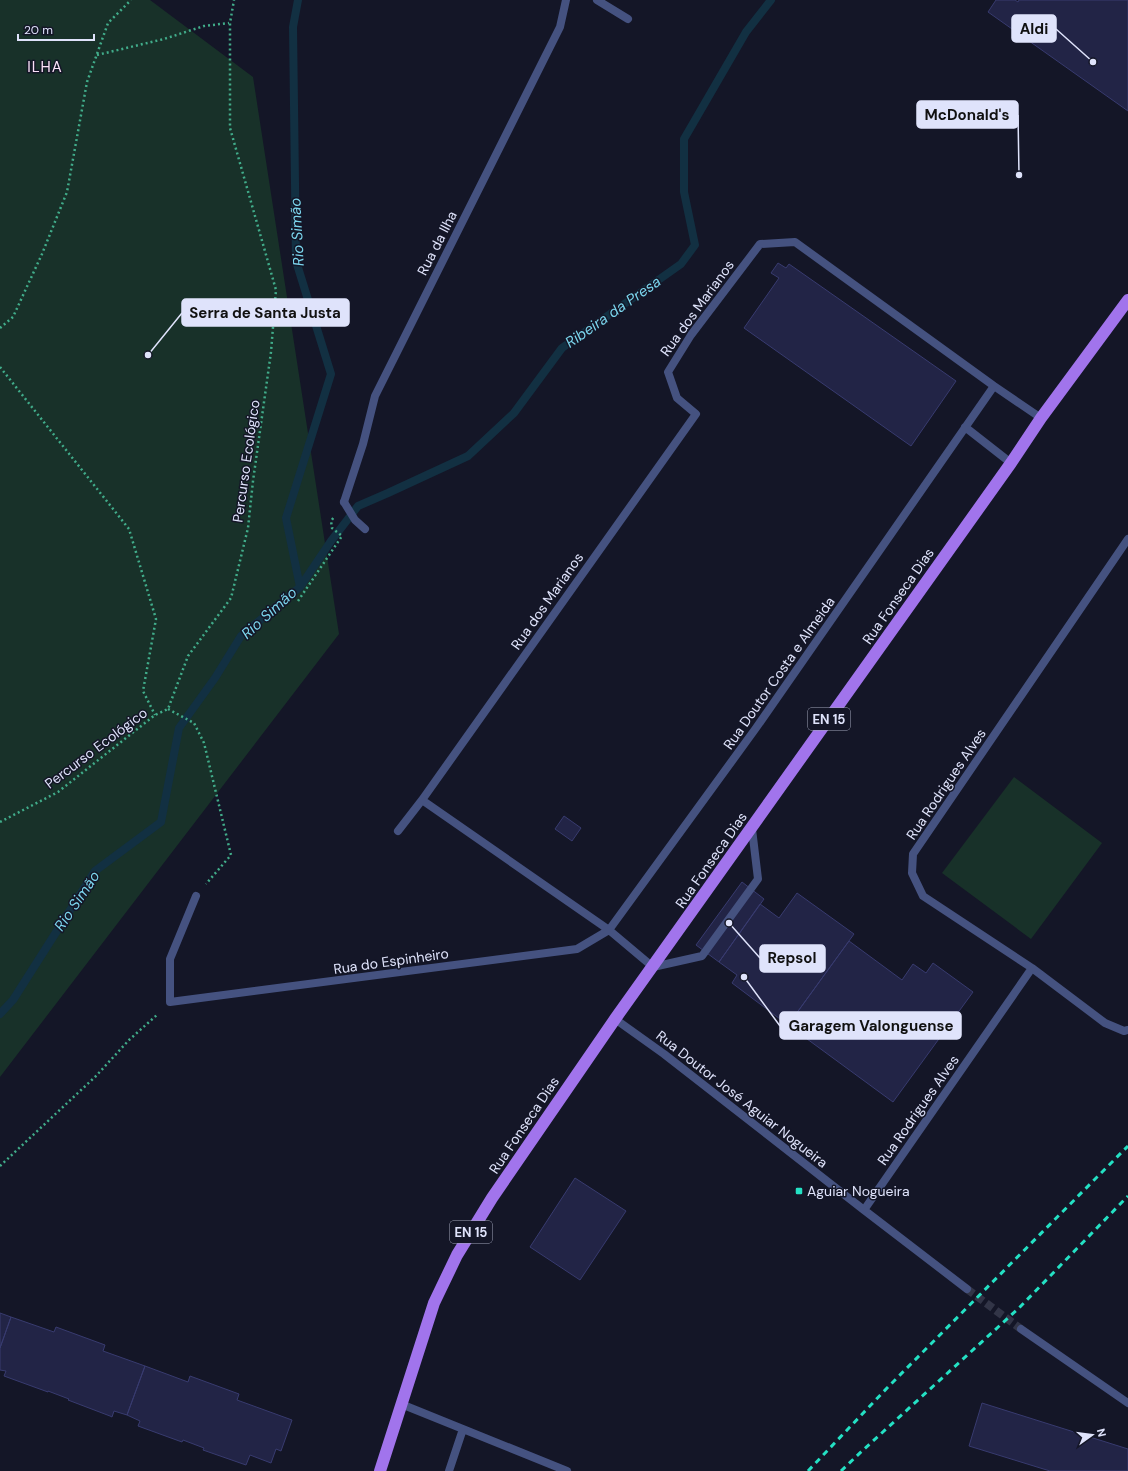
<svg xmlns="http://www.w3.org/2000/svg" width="1128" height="1471" viewBox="0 0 1128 1471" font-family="'DM Sans',sans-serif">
  <rect width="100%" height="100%" fill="#141627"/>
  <!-- green -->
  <path fill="#183129" d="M0,0h150l103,77 86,557 -339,443z
    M1014,777l88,66 -71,96 -89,-66z"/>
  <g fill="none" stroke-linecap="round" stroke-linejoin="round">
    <!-- stream -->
    <path stroke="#123042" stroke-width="8" d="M300,587l31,-46 27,-35 30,-13 80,-37 46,-43 48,-65 119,-84 14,-19 -11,-53v-53l62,-107 25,-32
      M0,1014l13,-14 82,-129 66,-49 18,-94 36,-50 26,-42 59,-49 -14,-69 45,-144 -35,-113 -3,-234 5,-27"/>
  </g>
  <!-- building -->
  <path fill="#222446" stroke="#383b6f" d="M996,0h19l3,2 1,-2h109v111l-140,-99z
    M778,263l8,5 3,-4 167,117 -45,65 -167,-118 35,-50 -8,-5z
    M564,816l17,12 -9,13 -17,-12z
    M742,882l22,17 -45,63 -23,-17z
    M797,893l57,41 -66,91 -56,-42 5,-8 -18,-13 41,-58 19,14z
    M849,941l53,39 11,-16 13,9 7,-10 40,29 -80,110 -105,-77z
    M575,1178l51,33 -46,69 -50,-33z
    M0,1313l11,4 -11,31z
    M11,1317l43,15 2,-5 49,18 -2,6 42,15 -18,49 -13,-4 -2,6 -2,-1 -42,-16 1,-1 -21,-8v1l-44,-16 2,-5 -6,-1v-22z
    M145,1366l43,16 2,-6 49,18 -2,6 55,20 -11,31 -5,-2 -5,14 -21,-8 -4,10 -43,-15 1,-2 -21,-8 -1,2 -44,-16 2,-5 -13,-6z
    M982,1403l146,46v22h-78l-81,-25z"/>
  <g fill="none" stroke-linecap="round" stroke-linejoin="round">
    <!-- street-tunnel -->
    <path stroke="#323547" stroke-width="8" stroke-dasharray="8 4" stroke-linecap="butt" d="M967,1289l54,40"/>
    <!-- path -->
    <path stroke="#41ac8a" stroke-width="2.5" stroke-dasharray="2 3" stroke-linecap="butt" d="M97,55l67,-16 40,-13 25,-3
      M0,328l13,-11 29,-63 25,-62 20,-110 21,-59 23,-23
      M0,367l129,162 27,90 -13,72 12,24
      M298,601l44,-65 -10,-8 -1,-7 3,-4
      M168,709l26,14 10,20 27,112 -25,29
      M0,822l58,-30 97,-77 13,-6 20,-53 43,-58 17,-70 5,-47 18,-129 5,-62 -46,-162v-105l4,-23
      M0,1166l96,-90 33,-36 29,-26"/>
    <!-- lane -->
    <path stroke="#455280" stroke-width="8" d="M597,0l31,19
      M344,502l11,18 10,9
      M653,967l49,-11 56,-77 -6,-50
      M401,1404l166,67
      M449,1471l14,-42"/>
    <!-- street -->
    <path stroke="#455280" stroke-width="8" d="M965,427l46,36
      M344,502l19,-58 12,-48 185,-369 6,-27
      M1128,539l-215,315 -1,19 11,23 109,72 73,55 19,8 4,-1
      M398,831l24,-31
      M196,896l-26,63v43l407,-53 32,-19 147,-202 238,-342
      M653,967l-44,-37 -187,-130 274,-386 -19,-16 -9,-26 23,-37 69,-91 35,-2 199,144 47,32
      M615,1019l49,35 200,156 103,79
      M864,1210l168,-242
      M1021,1329l107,74"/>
    <!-- primary -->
    <path stroke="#a174ec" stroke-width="12" d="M380,1471l54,-168 23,-48 35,-57 123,-179 396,-556 30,-45 87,-118"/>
    <!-- rail -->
    <path stroke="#24e1c4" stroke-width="3" stroke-dasharray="6 5" stroke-linecap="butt" d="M808,1471l80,-84 240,-241
      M841,1471l21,-20 157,-143 109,-112"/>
  </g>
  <!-- markers -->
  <rect fill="#24e1c4" stroke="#141627" stroke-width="1.5" x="795" y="1187" width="8" height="8" rx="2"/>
  <g text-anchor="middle" stroke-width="3" stroke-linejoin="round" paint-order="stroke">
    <!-- shield labels -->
    <g fill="#141627" stroke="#a2a6bb" stroke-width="1">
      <rect x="808" y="708" width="42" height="22" rx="3"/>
      <rect x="450" y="1221" width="42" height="22" rx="3"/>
    </g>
    <g font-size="13" font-weight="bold" fill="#dfe3fb">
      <text x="829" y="724">EN 15</text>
      <text x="471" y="1237">EN 15</text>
    </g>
    <!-- street labels -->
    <g font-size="14" fill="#dfe3fb" stroke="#141627">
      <text transform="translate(437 243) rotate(-63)" y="5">Rua da Ilha</text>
      <text transform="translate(697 308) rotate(-54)" y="5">Rua dos Marianos</text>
      <text transform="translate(246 461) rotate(-82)" y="5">Percurso Ecológico</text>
      <text transform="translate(898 596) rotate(-55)" y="5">Rua Fonseca Dias</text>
      <text transform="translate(547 601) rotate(-55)" y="5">Rua dos Marianos</text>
      <text transform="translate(779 673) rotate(-55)" y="5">Rua Doutor Costa e Almeida</text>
      <text transform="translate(96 748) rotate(-37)" y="5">Percurso Ecológico</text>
      <text transform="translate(946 784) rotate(-56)" y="5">Rua Rodrigues Alves</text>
      <text transform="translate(711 860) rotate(-55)" y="5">Rua Fonseca Dias</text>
      <text transform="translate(391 961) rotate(-8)" y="5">Rua do Espinheiro</text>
      <text transform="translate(742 1099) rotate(38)" y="5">Rua Doutor José Aguiar Nogueira</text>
      <text transform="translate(918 1110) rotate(-55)" y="5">Rua Rodrigues Alves</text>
      <text transform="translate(524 1125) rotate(-56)" y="5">Rua Fonseca Dias</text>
    </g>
    <!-- poi labels -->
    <g font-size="14" fill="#dfe3fb" stroke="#141627" text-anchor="start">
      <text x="807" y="1196">Aguiar Nogueira</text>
    </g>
    <!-- neighbourhood labels -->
    <g font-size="15" letter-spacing="1" fill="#fbe1f8" stroke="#141627">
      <text x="45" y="72">ILHA</text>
    </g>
    <!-- water labels -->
    <g font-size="15" font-style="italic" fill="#7bd5ed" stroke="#141627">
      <text transform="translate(297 232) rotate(-93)" y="5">Rio Simão</text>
      <text transform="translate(613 312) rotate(-35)" y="5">Ribeira da Presa</text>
      <text transform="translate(269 613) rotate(-42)" y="5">Rio Simão</text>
      <text transform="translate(77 901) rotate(-56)" y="5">Rio Simão</text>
    </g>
  </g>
  <!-- callouts -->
  <path fill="none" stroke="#dfe3fb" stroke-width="1.5" d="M1093 62L1056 29M1019 175L1018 115M148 355L182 313M729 923L760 958M744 977L780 1026"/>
  <g fill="#dfe3fb" stroke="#141627" stroke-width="1.5">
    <circle cx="1093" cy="62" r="4"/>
    <circle cx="1019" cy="175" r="4"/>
    <circle cx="148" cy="355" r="4"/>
    <circle cx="729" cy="923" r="4"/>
    <circle cx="744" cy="977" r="4"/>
  </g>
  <g fill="#dfe3fb" stroke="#dfe3fb" stroke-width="1.5">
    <rect x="1012" y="15" width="44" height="27" rx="4"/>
    <rect x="917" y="101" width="101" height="27" rx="4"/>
    <rect x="182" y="299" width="167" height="27" rx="4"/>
    <rect x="760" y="945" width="65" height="27" rx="4"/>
    <rect x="780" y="1012" width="181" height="27" rx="4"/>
  </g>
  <g font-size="15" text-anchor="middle" font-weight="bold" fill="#111">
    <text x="1034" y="34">Aldi</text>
    <text x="967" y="120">McDonald's</text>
    <text x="265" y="318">Serra de Santa Justa</text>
    <text x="792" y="963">Repsol</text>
    <text x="871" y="1031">Garagem Valonguense</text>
  </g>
  <!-- north arrow -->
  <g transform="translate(1092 1435) rotate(76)" stroke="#141627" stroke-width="3" paint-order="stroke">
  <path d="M0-3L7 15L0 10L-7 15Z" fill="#dfe3fb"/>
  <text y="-6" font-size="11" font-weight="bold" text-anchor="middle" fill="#dfe3fb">N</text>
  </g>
  <!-- scale -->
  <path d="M18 34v6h76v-6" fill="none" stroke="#dfe3fb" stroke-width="2"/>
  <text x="24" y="34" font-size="12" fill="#dfe3fb" stroke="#141627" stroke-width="3" paint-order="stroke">20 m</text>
</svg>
